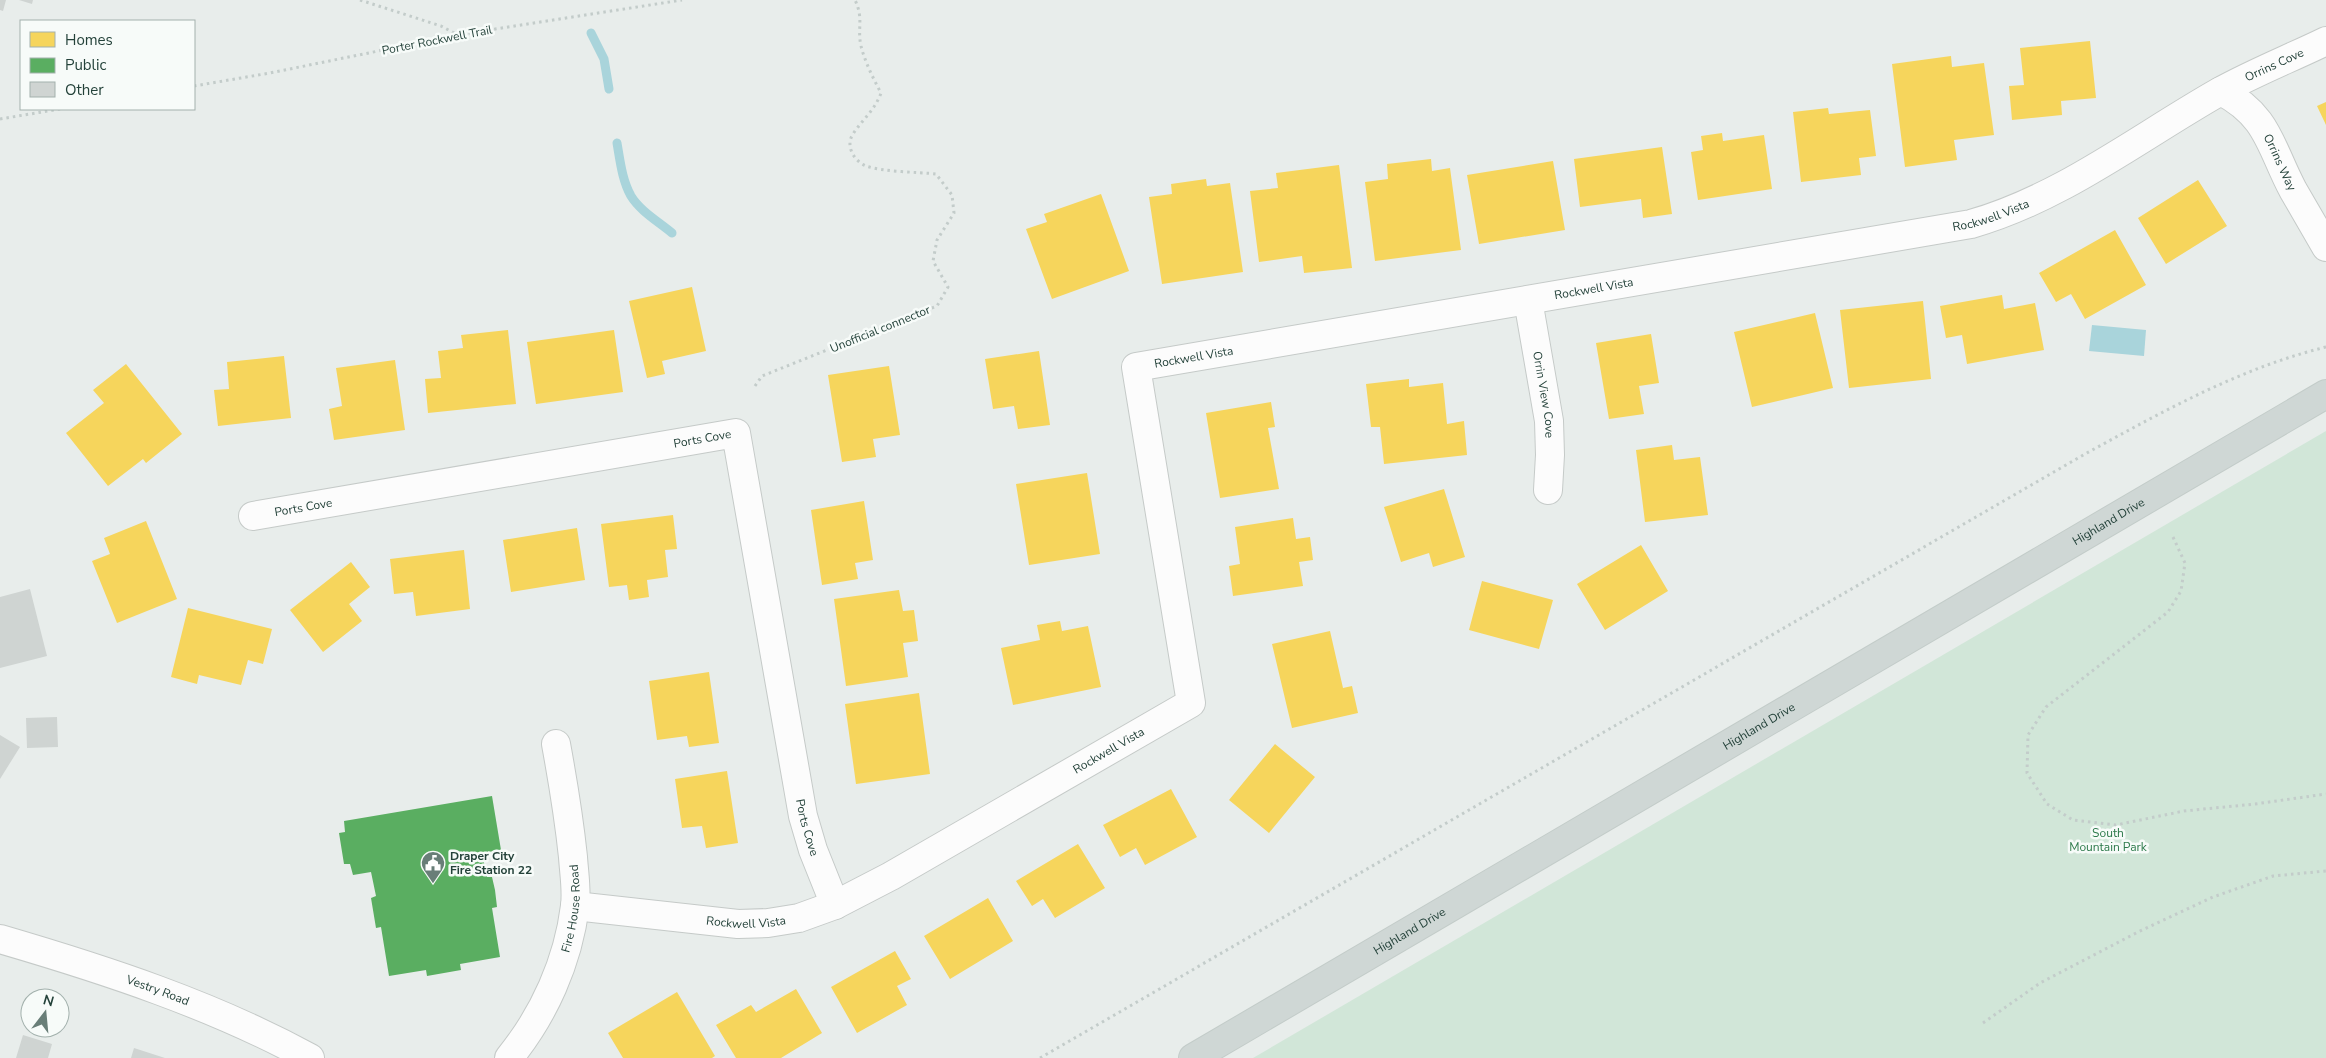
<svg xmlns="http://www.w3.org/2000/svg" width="2326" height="1058" viewBox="0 0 2326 1058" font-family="'Nunito Sans',sans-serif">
  <rect width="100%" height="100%" fill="#e8edeb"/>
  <!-- green -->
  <path fill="#d1e6d8" d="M2326,431v627h-1073z"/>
  <!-- water -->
  <path fill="#a9d4db" d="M2092,325l54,5 -2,26 -55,-5z"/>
  <!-- homes -->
  <path fill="#f6d55c" d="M2090,41l6,57 -35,3 1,14 -50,5 -3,-34 15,-1 -4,-37z
    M1951,56l1,11 32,-4 10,72 -40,5 3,20 -52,7 -13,-103z
    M2326,102v23l-9,-19z
    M1828,108l1,6 41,-4 6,46 -17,2 2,17 -60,7 -8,-70z
    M1722,133l1,8 41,-6 8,54 -74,11 -7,-48 12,-2 -2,-14z
    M1662,147l10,67 -29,4 -2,-19 -61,8 -6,-48z
    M1431,159l1,12 18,-3 11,82 -86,11 -10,-79 23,-3 -1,-15z
    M1553,161l12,69 -86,14 -12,-69z
    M1339,165l13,103 -48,5 -2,-17 -43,6 -9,-71 28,-3 -2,-15z
    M1206,179l1,7 23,-3 13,89 -81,12 -13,-87 23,-3 -1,-10z
    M2198,180l29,46 -61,38 -28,-46z
    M1101,194l28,77 -77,28 -26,-70 21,-7 -3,-8z
    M2115,230l31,55 -61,34 -14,-25 -15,8 -17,-29z
    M692,287l14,64 -44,10 3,13 -18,4 -18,-77z
    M2002,295l2,14 31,-6 9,47 -77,14 -5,-29 -16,3 -6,-32z
    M1923,301l8,78 -82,9 -9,-78z
    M1815,313l18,75 -81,19 -18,-75z
    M508,330l8,74 -88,9 -3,-34 16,-1 -3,-27 25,-3 -2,-13z
    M614,330l9,62 -87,12 -9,-62z
    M1651,334l8,49 -20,3 5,28 -35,5 -13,-76z
    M1039,351l11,74 -32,4 -4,-23 -21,3 -8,-50z
    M284,356l7,62 -73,8 -4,-36 15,-1 -2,-27z
    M395,360l10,70 -71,10 -5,-31 13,-3 -6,-38z
    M126,364l56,70 -36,29 -3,-4 -35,27 -42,-53 38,-30 -11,-13z
    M889,366l11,69 -27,4 3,18 -34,5 -14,-87z
    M1409,379v8l34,-4 4,41 17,-3 3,34 -83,9 -4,-37h-9l-5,-43z
    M1271,402l4,25 -7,1 11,61 -59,9 -14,-85z
    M1672,445l2,15 26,-3 8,58 -63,7 -9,-72z
    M1087,473l13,81 -71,11 -13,-81z
    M1444,489l21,68 -32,10 -4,-14 -28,9 -17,-55z
    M864,501l9,59 -18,3 3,16 -36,6 -11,-75z
    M673,515l4,34 -12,1 3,27 -21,3 2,17 -20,3 -2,-15 -18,2 -8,-63z
    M1293,518l3,21 14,-2 3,23 -14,2 4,24 -70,10 -4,-30 11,-2 -5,-37z
    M146,521l31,78 -60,24 -25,-62 18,-7 -6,-16z
    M577,528l8,52 -74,12 -8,-52z
    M1641,545l27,46 -63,39 -28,-46z
    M464,550l6,59 -54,7 -3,-24 -19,2 -4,-35z
    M351,562l19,25 -21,17 13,17 -39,31 -33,-42z
    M1482,581l71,19 -14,49 -70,-19z
    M899,590l4,21 11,-1 4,31 -15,2 5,34 -62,9 -12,-87z
    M188,608l84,21 -9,35 -15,-4 -7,25 -42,-10 -2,9 -26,-7z
    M1060,621l2,10 26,-5 13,61 -88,18 -12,-57 39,-8 -3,-15z
    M1330,631l13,57 9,-2 6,27 -66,15 -20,-84z
    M709,672l10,71 -30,4 -2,-11 -30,4 -8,-59z
    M919,693l11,81 -74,10 -11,-80z
    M1275,744l40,33 -46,56 -40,-33z
    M727,771l11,72 -32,5 -4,-22 -20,2 -7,-49z
    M1171,789l26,48 -52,28 -9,-17 -16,9 -17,-32z
    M1078,844l27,44 -50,30 -12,-19 -11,7 -16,-25z
    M988,898l25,43 -63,38 -26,-43z
    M895,951l16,28 -14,7 10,19 -50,28 -26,-46z
    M796,989l26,44 -41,25h-45l-20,-33 35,-20 5,7z
    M677,992l38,64 -3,2h-89l-15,-25z"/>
  <!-- public -->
  <path fill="#5aae61" d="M492,796l9,54 -19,3 5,24h5l3,13 2,17 -5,1 8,49 -40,7 1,6 -34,6 -1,-6 -37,6 -8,-49 -5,1 -5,-30 5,-2 -5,-24 -18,3 -3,-11h-6l-5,-31 6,-1 -1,-11z"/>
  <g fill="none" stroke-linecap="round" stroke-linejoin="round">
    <!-- stream -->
    <path stroke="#a9d4db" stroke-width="9" d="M591,33l13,26 5,30
      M617,143c3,17 5,37 14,53 9,15 28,26 41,37"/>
  </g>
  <!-- building -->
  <path fill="#cfd4d2" d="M0,0h6l-3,11 -3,-1z
    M19,0h14l-1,4z
    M30,589l17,67 -47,12v-71z
    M57,717l1,30 -31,1 -1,-30z
    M0,735l20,12 -20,32z
    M23,1035l29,9 -4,14h-32z
    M134,1048l31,10h-34z"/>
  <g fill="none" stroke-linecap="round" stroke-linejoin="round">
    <!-- minor casing -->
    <g stroke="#c5cac8" stroke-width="30">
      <g id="minor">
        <path id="s1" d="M2221,91c48,25 49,56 72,99 11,19 22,38 33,57"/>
        <path id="s2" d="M1528,300l21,121 1,34 -2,35"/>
        <path id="s3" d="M253,516l483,-83 67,383 10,34 22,55"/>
        <path id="s4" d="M575,906l163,18 30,-1 31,-5 36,-13 56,-29 300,-173 -55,-336 835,-143c91,-26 167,-86 248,-132 34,-19 72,-34 107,-51"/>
        <path id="s5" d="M0,939c106,31 213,66 310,119"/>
        <path id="s6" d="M509,1058c35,-43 59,-96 66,-152 2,-16 -1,-33 -2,-49 -4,-38 -10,-75 -17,-113"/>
      </g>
    </g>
    <!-- major casing -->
    <g stroke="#c3ccc9" stroke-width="30">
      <g id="major">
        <path id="s7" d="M1193,1058l1133,-664"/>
      </g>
    </g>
    <!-- path -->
    <path stroke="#c3ccca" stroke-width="3" stroke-dasharray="2.5 4" stroke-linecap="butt" d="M360,0l81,26 15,8
      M194,86l76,-13 187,-38 225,-35
      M0,119l60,-10
      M755,386l7,-10 175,-70 11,-19 -15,-26 4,-21 17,-27 -2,-18 -16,-21c-18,-2 -53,-2 -70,-8 -12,-5 -21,-20 -13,-32 9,-14 22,-24 28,-41 -8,-15 -16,-31 -20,-47 -4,-18 3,-27 -6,-46
      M2173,537l12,26 -4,28 -13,21 -122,95 -18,28 -1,38 20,31 26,16 43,5 68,-14 71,-7 71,-10
      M1983,1023l57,-40 98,-51 75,-35 60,-21 53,-5
      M1040,1058l1045,-604c77,-42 155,-86 241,-107"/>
    <!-- minor -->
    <use href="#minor" stroke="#fcfcfc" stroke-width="28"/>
    <!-- major -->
    <use href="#major" stroke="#cfd7d5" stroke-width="28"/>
  </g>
  <!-- icons -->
  <defs>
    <g id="civic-pin" transform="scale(1.25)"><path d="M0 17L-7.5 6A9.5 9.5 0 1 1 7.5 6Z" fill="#697e78" stroke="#f7fbf9"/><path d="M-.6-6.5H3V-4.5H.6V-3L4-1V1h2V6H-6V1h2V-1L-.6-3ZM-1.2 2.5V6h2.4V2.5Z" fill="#fff"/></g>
  </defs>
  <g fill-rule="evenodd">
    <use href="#civic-pin" x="433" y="863"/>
  </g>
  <g text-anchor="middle" stroke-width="5" stroke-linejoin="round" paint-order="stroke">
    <!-- street labels -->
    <g font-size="12" fill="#24423a" stroke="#f7fbf9">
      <text transform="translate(437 40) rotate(-11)" y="4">Porter Rockwell Trail</text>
      <text dy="4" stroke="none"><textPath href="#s4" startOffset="2204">Orrins Cove</textPath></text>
      <text dy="4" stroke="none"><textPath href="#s1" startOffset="95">Orrins Way</textPath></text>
      <text dy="4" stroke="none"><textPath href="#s4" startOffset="1882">Rockwell Vista</textPath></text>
      <text dy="4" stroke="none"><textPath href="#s4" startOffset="1478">Rockwell Vista</textPath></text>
      <text transform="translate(880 329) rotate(-22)" y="4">Unofficial connector</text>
      <text dy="4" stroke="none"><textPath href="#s4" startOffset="1072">Rockwell Vista</textPath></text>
      <text dy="4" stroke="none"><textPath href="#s2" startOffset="96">Orrin View Cove</textPath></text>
      <text dy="4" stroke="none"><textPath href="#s3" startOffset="456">Ports Cove</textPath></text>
      <text dy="4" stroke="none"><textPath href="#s3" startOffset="51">Ports Cove</textPath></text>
      <text dy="4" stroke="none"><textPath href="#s7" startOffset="1061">Highland Drive</textPath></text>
      <text dy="4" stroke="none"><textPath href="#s7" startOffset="656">Highland Drive</textPath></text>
      <text dy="4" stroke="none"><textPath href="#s4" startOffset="578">Rockwell Vista</textPath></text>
      <text dy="4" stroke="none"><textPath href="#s3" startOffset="891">Ports Cove</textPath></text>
      <text dy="4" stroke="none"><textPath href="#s6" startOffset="165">Fire House Road</textPath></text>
      <text dy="4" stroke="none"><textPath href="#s4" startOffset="172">Rockwell Vista</textPath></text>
      <text dy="4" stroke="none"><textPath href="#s7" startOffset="251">Highland Drive</textPath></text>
      <text dy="4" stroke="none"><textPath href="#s5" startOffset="166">Vestry Road</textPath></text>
    </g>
    <!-- park labels -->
    <g font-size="12" fill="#2d7a4b" stroke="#f7fbf9">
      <text x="2108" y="837">South<tspan x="2108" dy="14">Mountain Park</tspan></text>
    </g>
    <!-- poi labels -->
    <g font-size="12" font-weight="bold" fill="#24423a" stroke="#f7fbf9" text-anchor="start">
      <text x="450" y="860">Draper City<tspan x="450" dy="14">Fire Station 22</tspan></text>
    </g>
  </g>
  <!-- legend -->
  <rect x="20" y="20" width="175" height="90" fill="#f7fbf9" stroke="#a3b1ad"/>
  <rect x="30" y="32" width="25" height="15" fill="#f6d55c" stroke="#a3b1ad"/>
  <text x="65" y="45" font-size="15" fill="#24423a">Homes</text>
  <rect x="30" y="58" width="25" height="15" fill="#5aae61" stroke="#a3b1ad"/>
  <text x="65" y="70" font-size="15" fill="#24423a">Public</text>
  <rect x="30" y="82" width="25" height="15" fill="#cfd4d2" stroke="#a3b1ad"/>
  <text x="65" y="95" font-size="15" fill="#24423a">Other</text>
  <!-- north arrow -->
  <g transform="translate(45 1013) rotate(16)"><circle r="24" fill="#f7fbf9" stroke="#a3b1ad"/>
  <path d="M0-4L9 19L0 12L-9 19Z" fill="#697e78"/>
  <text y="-8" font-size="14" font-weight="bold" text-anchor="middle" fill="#24423a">N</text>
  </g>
</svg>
